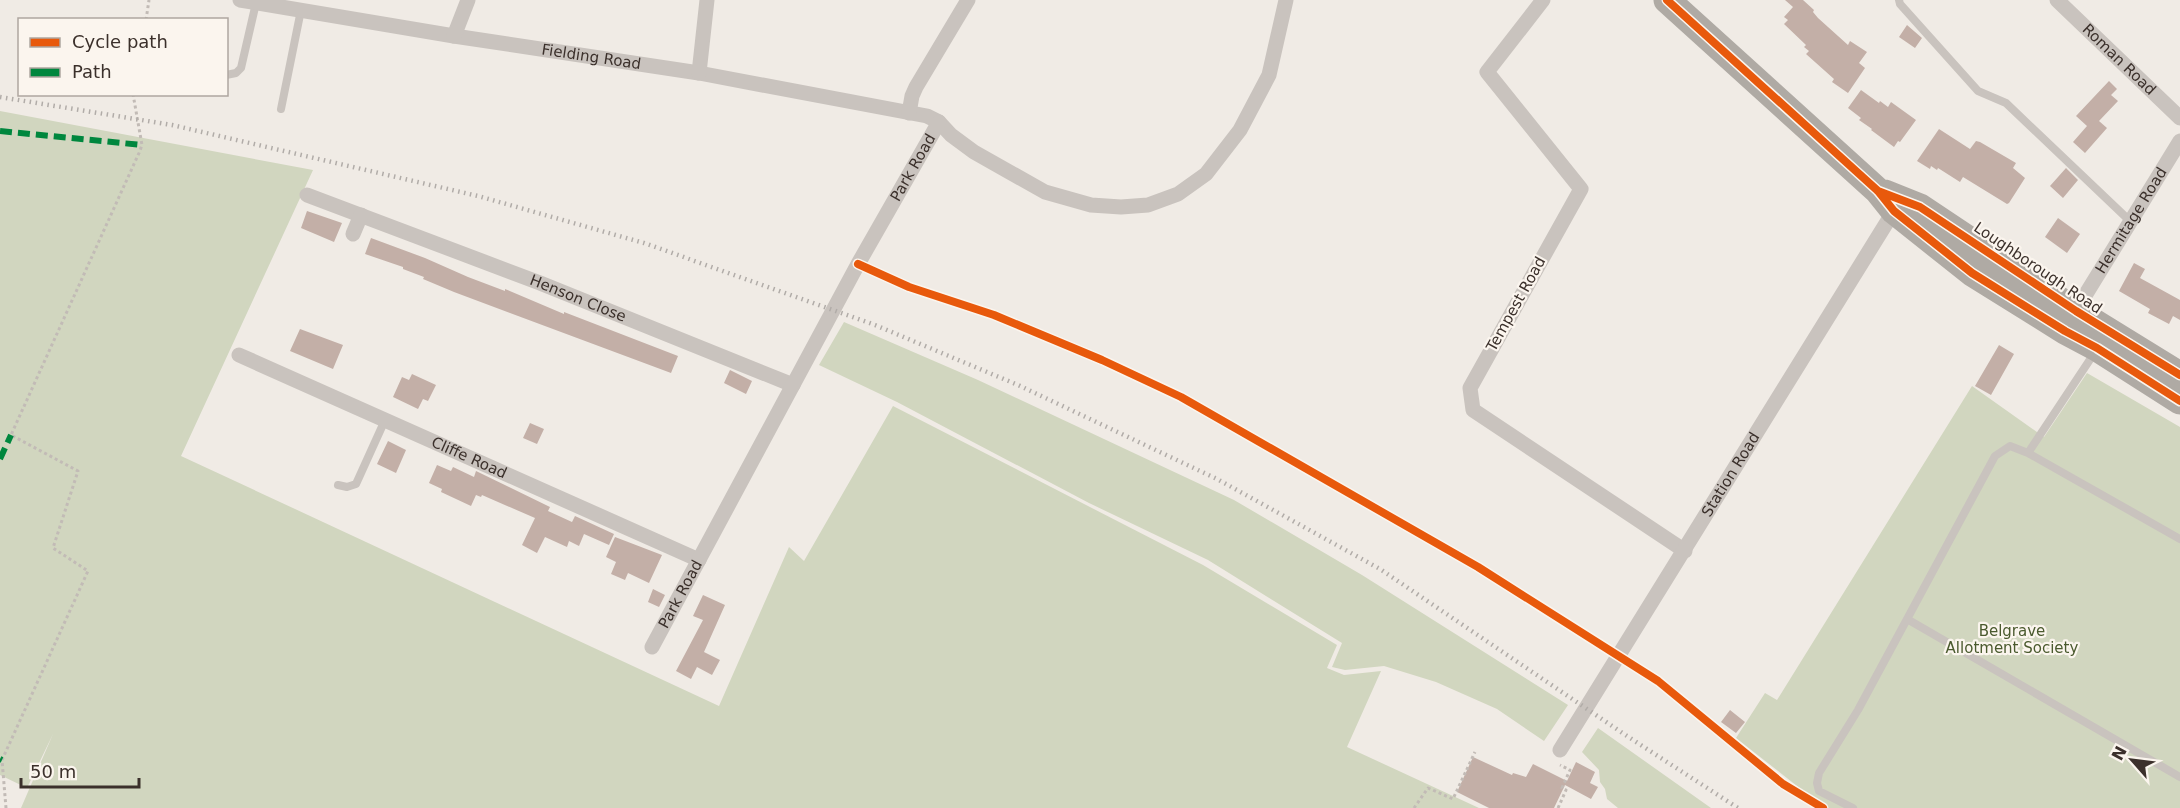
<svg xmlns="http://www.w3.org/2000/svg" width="2180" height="808" viewBox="0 0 2180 808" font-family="'DejaVu Sans',sans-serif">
  <rect width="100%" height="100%" fill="#f0ebe5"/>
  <!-- green -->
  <path fill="#d1d6bf" d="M0,111l313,59 -132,286 538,250 70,-159 15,14 89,-155 310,159 134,80 -10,23 17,7 37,-4 -34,76 132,61h-1458l32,-74 -26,54 -27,-13z
    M844,322l134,58 256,120 128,75 206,130 -24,36 -47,-32 -61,-27 -52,-16 -39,4 -13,-3 10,-24 -134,-83 -119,-57 -192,-101 -78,-37z
    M2087,373l93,54v381h-355l-89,-70 29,-45 12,7 195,-314 72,51z
    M1598,728l113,80h-93l-11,-9 -2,-10 -5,-7 -1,-12 -17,-18z"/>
  <!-- building -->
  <path fill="#c3afa7" d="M1785,0h18l11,10 -1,2 5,6 30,27 2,-4 17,11 -8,11 6,5 -17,25 -16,-11 2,-3 -28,-25 3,-3 -5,-4 2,-2 -22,-21 4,-4 -4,-3 9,-10z
    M1907,25l15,13 -7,10 -16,-11z
    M2109,81l8,8 -6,6 7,6 -19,20 8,7 -22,25 -12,-11 14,-16 -11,-10z
    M1861,90l18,13 1,-2 8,6 3,-5 25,18 -16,22 -2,-1 -4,6 -23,-17 1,-1 -13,-9 2,-2 -13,-10z
    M1939,129l31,20 6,-8 4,1 36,21 -3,5 12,10 -16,25 -2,1 -44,-27 -3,5 -22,-14 -1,2 -6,-4 -1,3 -13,-8z
    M2066,168l12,12 -15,18 -13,-12z
    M307,211l35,12 -8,19 -33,-14z
    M2058,218l22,16 -13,19 -22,-16z
    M371,238l54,20 43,19 37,14v-2l59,25v-2l114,44 -7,17 -217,-81 -31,-13 1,-2 -21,-8v-2l-38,-13z
    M2134,263l11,6 -5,9 40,22v20l-7,-4 -4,8 -21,-11 2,-4 -31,-18z
    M300,329l43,16 -10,24 -43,-18z
    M1999,345l15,9 -23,41 -16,-9z
    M730,370l22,11 -6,13 -22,-11z
    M412,374l24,11 -8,16 -5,-2 -5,10 -25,-12 9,-20 7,3z
    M530,423l14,6 -7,15 -14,-6z
    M388,441l18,9 -10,23 -19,-9z
    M437,465l14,6 2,-4 21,10 2,-6 74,36 -2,4 24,11 3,-6 39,18 -5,11 -25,-11 -5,12 -10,-5 -2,6 -22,-10 -8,16 -15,-8 13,-27 -53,-23 -1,2 -5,-2 -5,11 -30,-14 1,-3 -13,-6z
    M615,537l47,18 -13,28 -21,-10 -3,7 -14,-6 5,-12 -10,-5z
    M653,589l12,6 -6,12 -11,-5z
    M703,595l22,10 -21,47 16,8 -8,15 -15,-8 -6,12 -15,-8 27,-51 -10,-4z
    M1730,710l15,12 -9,11 -15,-11z
    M1473,757l39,18 1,-2 13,4 7,-13 34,17 9,-19 19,10 -5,11 8,4 -7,12 -26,-14 -11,23h-65l-32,-16z"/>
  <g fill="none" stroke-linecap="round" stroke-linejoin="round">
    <!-- path -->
    <path stroke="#c2bbb6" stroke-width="3" stroke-dasharray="3 3" stroke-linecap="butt" d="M146,20l3,-20
      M6,808l-4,-48 86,-189 -35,-23 25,-77 -67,-36 128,-282 3,-8 -9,-51
      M1414,808l14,-20 25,11 22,-47
      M1558,808l8,-18 -4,-2 8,-18 -10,-5"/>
    <!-- lane -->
    <path stroke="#c9c3be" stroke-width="8" d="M1899,0l1,4 78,87 28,12 125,119
      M226,75l10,-2 5,-5 15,-65
      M281,109l20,-99
      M2028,453l67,-101
      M338,485l9,2 9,-3 29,-64
      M1907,619l273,158
      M1853,808l-34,-17 -2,-8 2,-10 39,-63 137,-254 15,-10 18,7 152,86"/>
    <!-- street -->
    <g stroke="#c9c3be" stroke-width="15">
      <path id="s1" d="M240,0l214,36 245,37 228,43 12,6 12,13 23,17 71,40 46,13 30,2 27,-2 30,-11 28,-20 34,-44 29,-55 17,-75"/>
      <path d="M1543,0l-56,72 94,117 -111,199 3,22 212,141"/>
      <path id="s2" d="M2057,0l123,118"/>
      <path d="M454,36l14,-36"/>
      <path d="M699,73l8,-73"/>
      <path d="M909,113l3,-17 4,-9 52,-87"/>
      <path id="s3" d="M307,195l233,88 253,102"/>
      <path d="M353,234l8,-19"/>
      <path id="s4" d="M2073,315l107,-174"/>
      <path id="s5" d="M239,355l460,205"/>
      <path id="s6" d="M652,647l206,-383 81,-142"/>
      <path id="s7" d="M1560,750l337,-544"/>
    </g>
    <!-- highway -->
    <path stroke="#afaaa4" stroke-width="27" d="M1667,0l211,191 16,20 78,62 93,58 32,17 83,53
      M1885,193l35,14 156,104 104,64"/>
    <!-- rail -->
    <path stroke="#b1aca8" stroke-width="4.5" stroke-dasharray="1.5 4.5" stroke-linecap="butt" d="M0,97l172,28 306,71 166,47 231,82 143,60 199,94 163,90 247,167 111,72"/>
    <!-- quiet -->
    <path stroke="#00873e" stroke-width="6" stroke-dasharray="12 6" stroke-linecap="butt" d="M0,131l142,14
      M0,459l11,-24
      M0,759l2,1"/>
    <!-- cycleway casing -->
    <g stroke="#fbf5ee" stroke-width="11">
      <path id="cycleway" d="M1667,0l211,191 16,20 78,62 93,58 32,17 83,53
        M1878,191l42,16 156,104 104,64
        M858,264l51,23 85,28 108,45 79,37 297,170 180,114 125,103 40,24"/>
    </g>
    <!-- cycleway -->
    <use href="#cycleway" stroke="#e8590c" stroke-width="8"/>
  </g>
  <g text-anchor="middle" stroke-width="4.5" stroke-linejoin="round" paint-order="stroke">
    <!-- street labels -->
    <g font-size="15" fill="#3b302b" stroke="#fbf5ee">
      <text dy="5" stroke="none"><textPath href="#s1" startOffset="356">Fielding Road</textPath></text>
      <text dy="5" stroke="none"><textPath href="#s2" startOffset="86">Roman Road</textPath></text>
      <text dy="5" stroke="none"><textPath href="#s6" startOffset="546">Park Road</textPath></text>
      <text dy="5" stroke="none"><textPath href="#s4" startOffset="111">Hermitage Road</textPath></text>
      <text transform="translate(2038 268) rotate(34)" y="5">Loughborough Road</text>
      <text dy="5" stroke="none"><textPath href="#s3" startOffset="290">Henson Close</textPath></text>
      <text transform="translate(1516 304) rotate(-61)" y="5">Tempest Road</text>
      <text dy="5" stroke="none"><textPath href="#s5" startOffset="252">Cliffe Road</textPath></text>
      <text dy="5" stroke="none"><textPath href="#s7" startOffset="324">Station Road</textPath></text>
      <text dy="5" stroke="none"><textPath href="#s6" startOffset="60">Park Road</textPath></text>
    </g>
    <!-- park labels -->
    <g font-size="15" fill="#4a5a2e" stroke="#fbf5ee">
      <text x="2012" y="636">Belgrave<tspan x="2012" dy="17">Allotment Society</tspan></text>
    </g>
  </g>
  <!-- legend -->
  <rect x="18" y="18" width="210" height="78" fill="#fbf5ee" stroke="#aea6a0" stroke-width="1.5"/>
  <rect x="30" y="38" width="30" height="9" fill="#e8590c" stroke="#aea6a0" stroke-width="1.5"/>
  <text x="72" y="48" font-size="18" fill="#3b302b">Cycle path</text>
  <rect x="30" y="68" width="30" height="9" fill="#00873e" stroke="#aea6a0" stroke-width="1.5"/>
  <text x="72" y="78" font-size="18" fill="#3b302b">Path</text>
  <!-- north arrow -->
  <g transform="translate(2132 760) rotate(298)" stroke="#fbf5ee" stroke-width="4.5" paint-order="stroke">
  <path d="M0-4.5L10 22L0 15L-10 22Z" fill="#3b302b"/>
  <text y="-9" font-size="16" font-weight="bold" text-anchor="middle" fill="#3b302b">N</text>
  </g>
  <!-- scale -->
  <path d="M21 778v9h118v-9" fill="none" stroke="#3b302b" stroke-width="3"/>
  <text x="30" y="778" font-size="18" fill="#3b302b" stroke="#fbf5ee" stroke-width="4.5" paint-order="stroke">50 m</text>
</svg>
